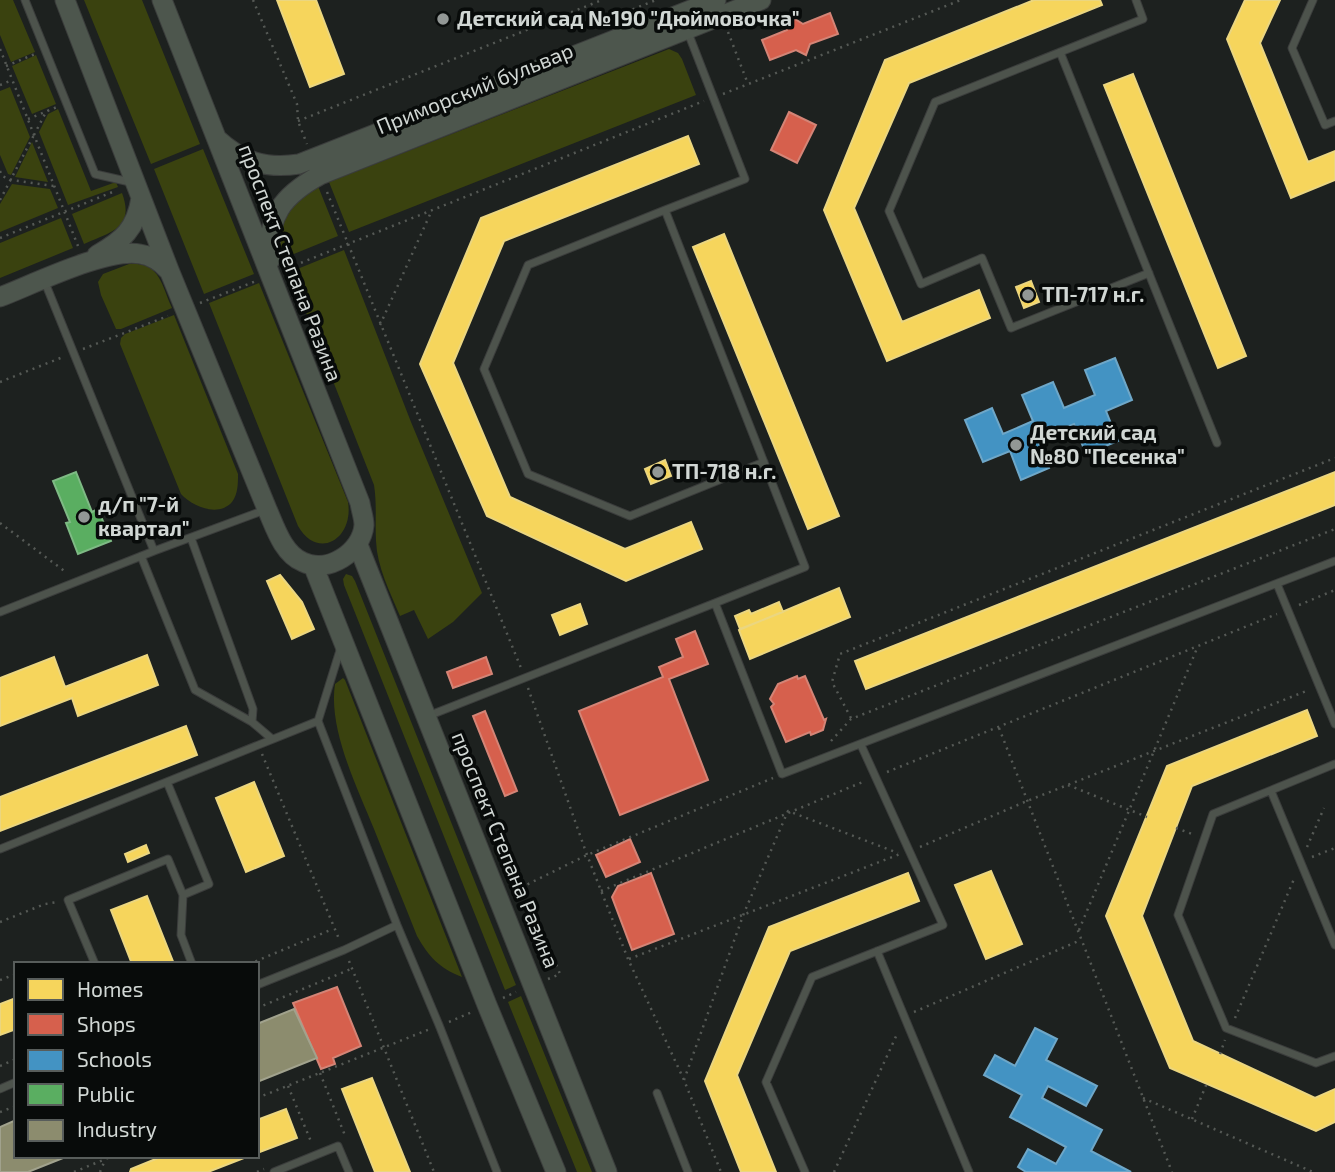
<svg xmlns="http://www.w3.org/2000/svg" width="1335" height="1172" viewBox="0 0 1335 1172" font-family="'Exo 2',sans-serif">
  <rect width="100%" height="100%" fill="#1d211f"/>
  <!-- green -->
  <path fill="#3a420f" d="M0,0h13l22,52 -24,10 -11,-27z
    M84,0h58l58,144 -49,20z
    M669,49l9,4 4,6 14,36 -347,137 -20,-50z
    M36,55l20,49 -24,10 -20,-48z
    M10,87l20,50 -19,38 -3,-1 -8,-19v-64z
    M58,109l33,82 25,-9 2,5 -50,18 -29,-73 9,-18z
    M32,142l16,40 -33,-5z
    M203,149l51,125 -50,20 -50,-125z
    M12,184l38,5 8,19 -58,24v-28z
    M318,186l20,50 -54,22c-13,-37 6,-53 34,-72z
    M122,193c13,35 -11,39 -38,51l-12,-30z
    M61,218l12,30 -73,30v-35z
    M344,250l67,172 71,171 -29,29 -25,17 -14,-29 -14,6c-10,-24 -23,-49 -24,-75 -1,-19 1,-37 -2,-56l-84,-213z
    M129,264c31,-2 32,20 43,44l-51,21h-5l-15,-34 -3,-13 5,-8z
    M259,283l89,219c6,37 -30,59 -50,24l-89,-223z
    M174,315l64,159c0,10 0,20 -6,28 -14,16 -40,4 -51,-8l-61,-150 1,-6 4,-4z
    M346,574l6,2 3,5 161,404 -11,5 -161,-405 -1,-6z
    M343,678l2,2 117,297c-23,-9 -33,-20 -45,-41 -14,-36 -29,-71 -43,-107 -17,-42 -46,-100 -39,-145z
    M521,996l71,176h-15l-69,-170z"/>
  <!-- homes -->
  <path fill="#f6d55c" stroke="#ebd680" stroke-width="2" d="M277,0h39l28,74 -34,13z
    M1034,0h66l2,5 -193,78 -55,125 48,114 77,-32 11,28 -103,43 -63,-151 61,-150z
    M1245,0h35l-20,43 48,119 27,-11v29l-44,18 -64,-159z
    M1133,74l113,282 -28,12 -114,-283z
    M688,136l11,28 -195,77 -51,122 57,134 115,52 66,-27 11,27 -76,32 -139,-65 -67,-152 61,-146z
    M724,234l115,282 -31,13 -115,-282z
    M1031,281l8,21 -15,6 -8,-21z
    M665,460l6,16 -20,8 -6,-15z
    M1335,472v33l-469,184 -11,-28z
    M280,575l22,27 12,27 -22,10 -25,-58z
    M839,588l11,29 -100,42 -11,-29z
    M779,602l4,10 -43,17 -5,-13 14,-6 2,4z
    M580,604l7,20 -27,11 -8,-20z
    M147,655l11,30 -80,31 -6,-18 -72,28v-48l54,-21 11,30z
    M1307,710l10,26 -125,50 -50,130 51,125 122,57 20,-9v33l-19,9 -146,-63 -64,-152 61,-150z
    M186,726l11,29 -197,76v-34z
    M254,782l30,74 -38,16 -30,-74z
    M146,845l3,8 -21,9 -3,-8z
    M991,871l31,73 -36,15 -31,-74z
    M908,873l11,28 -129,50 -53,124 39,97h-35l-36,-91 64,-154z
    M147,896l27,68h-42l-21,-54z
    M16,998v31l-16,6v-31z
    M372,1078l38,94h-35l-33,-83z
    M286,1109l11,29 -40,15v-33z
    M163,1156h86l-41,16h-78l1,-3z"/>
  <!-- shops -->
  <path fill="#d6604d" stroke="#d48476" stroke-width="2" d="M830,13l8,21 -28,10 -4,11 -10,-5 -26,10 -8,-20 25,-10 1,-7 3,-3 4,-1 8,5z
    M789,112l27,13 -19,38 -26,-13z
    M695,631l13,33 -39,15 39,101 -88,35 -41,-104 84,-34 -4,-10 24,-10 -7,-18z
    M486,657l6,17 -39,14 -6,-16z
    M797,676l1,3 7,-3 19,44 2,-1 -3,11 -12,5 -1,-3 -24,10 -15,-35 3,-3 -4,-5 8,-15z
    M485,711l32,80 -12,5 -32,-80z
    M630,839l10,23 -34,15 -10,-22z
    M651,873l23,61 -42,16 -20,-53 6,-11z
    M337,987l24,59 -28,12 2,6 -14,5 -28,-66z"/>
  <!-- schools -->
  <path fill="#4393c3" stroke="#6ea7c8" stroke-width="2" d="M1115,358l17,42 -26,11 12,30 -32,13 -12,-30 -37,15 12,29 -28,12 -11,-29 -27,11 -18,-42 27,-12 11,26 30,-13 -11,-26 31,-13 11,26 31,-13 -10,-25z
    M1035,1028l22,11 -11,21 51,26 -11,20 -38,-20 -6,12 60,32 -11,21 40,21h-105l-8,-5 10,-18 28,15 10,-17 -56,-30 12,-22 -38,-20 11,-20 20,11z"/>
  <!-- public -->
  <path fill="#5aae61" stroke="#7eba84" stroke-width="2" d="M76,472l16,40 6,-3 13,32 -33,13 -12,-31 4,-1 -17,-41z"/>
  <!-- industry -->
  <path fill="#8c8c6e" stroke="#a1a28d" stroke-width="2" d="M294,1009l23,49 -60,24v-58z
    M16,1120v36h52l-40,16h-28v-45z"/>
  <g fill="none" stroke-linecap="round" stroke-linejoin="round">
    <!-- service casing -->
    <g stroke="#3b3d3c" stroke-width="9">
      <path id="service" d="M25,0l70,174 35,8
        M1136,0l7,19 -208,83 -46,109 32,73 61,-26 29,70 138,-55
        M1313,0l-21,48 33,77 10,-4
        M687,30l58,149 -80,31 140,357 -90,36
        M1060,52l157,391
        M665,210l-137,55 -44,104 44,105 102,42 134,-54
        M44,280l110,271 111,-41
        M191,538l62,171 -1,13
        M141,556l54,134 57,32 20,17
        M1277,584l58,140
        M0,612l154,-61
        M341,647l-23,74 79,204 42,100 58,147
        M428,716l287,-113 67,171 553,-213
        M1335,764l-122,50 -35,101 48,113 90,35 19,-7
        M167,782l42,102 -26,11 -2,40 11,29
        M1271,791l64,154
        M0,849l318,-128
        M877,951l92,221
        M95,964l-27,-64 100,-41 15,36
        M257,985l87,-35 53,-25
        M0,1089l16,-7
        M657,1093l31,79
        M274,1172l64,-26 11,26
        M805,1172l-39,-90 46,-105 131,-52 -82,-180"/>
    </g>
    <!-- secondary casing -->
    <g stroke="#3b3d3c" stroke-width="21">
      <path id="secondary" d="M65,0l104,270 98,239c8,18 16,45 36,53 25,12 59,-10 61,-37 0,-7 -3,-15 -4,-22l-198,-503
        M217,139c25,23 49,30 82,25l417,-164
        M97,255c26,-15 39,-26 44,-57
        M270,260c-3,-44 12,-64 50,-85l441,-175
        M0,297c34,-13 106,-49 140,-43 12,2 20,7 28,16
        M358,545l249,627
        M313,565l174,440 69,167"/>
    </g>
    <!-- path -->
    <path stroke="#555955" stroke-width="2.5" stroke-dasharray="2 5" stroke-linecap="butt" d="M253,0l44,104 1,17 9,23
      M608,22l8,-6 40,-16
      M728,32l20,52
      M0,49l78,197
      M6,66l29,-12
      M0,85l12,-5
      M723,94l238,-94
      M28,119l29,-12
      M298,121l304,-121
      M34,135l13,-25
      M0,171l2,5 10,4 42,6
      M327,192l194,476
      M0,200l34,-65
      M0,238l115,-47
      M288,268l416,-167
      M200,303l56,-22
      M380,325l52,-115
      M83,349l85,-33
      M0,382l63,-25
      M0,523l67,50
      M1299,605l36,-15
      M528,688l59,167 41,104 56,121 37,92
      M851,718l-19,-36 8,-28 495,-196
      M999,728l173,444
      M831,741l20,-22 484,-190
      M262,754l77,185
      M887,772l390,-158
      M1068,785l79,32
      M1176,828l16,6
      M920,847l107,-46 282,-111
      M1307,847l17,-39
      M1312,857l23,-9
      M601,891l264,-110
      M0,922l45,-18 13,-2
      M1079,930l119,-284
      M629,959l271,-105
      M349,961l85,211
      M249,964l84,-35
      M548,979l12,-5 -36,-88 63,-31 186,-77
      M0,980l16,-6
      M503,998l13,-6
      M257,1008l94,-39
      M914,1012l167,-72
      M1235,1018l59,-139
      M449,1022l23,-10
      M1220,1054l5,-14
      M0,1066l16,-7
      M320,1073l26,65
      M684,1080l60,-167 44,-102 110,42
      M288,1086l24,58
      M257,1098l173,-69
      M1143,1098l170,74
      M0,1112l16,-6
      M1192,1119l15,-36
      M74,1172l39,-16
      M100,1172l5,-12
      M257,1172l7,-3
      M834,1172l64,-140"/>
    <!-- service -->
    <use href="#service" stroke="#4d534c" stroke-width="7"/>
    <!-- secondary -->
    <use href="#secondary" stroke="#4d564d" stroke-width="19"/>
  </g>
  <!-- markers -->
  <g fill="#929795" stroke="#080b0a" stroke-width="2.5">
    <circle cx="443" cy="19" r="7"/>
    <circle cx="1028" cy="295" r="7"/>
    <circle cx="1016" cy="445" r="7"/>
    <circle cx="658" cy="472" r="7"/>
    <circle cx="84" cy="517" r="7"/>
  </g>
  <g text-anchor="middle" stroke-width="7" stroke-linejoin="round" paint-order="stroke">
    <!-- poi labels -->
    <g font-size="21" font-weight="bold" fill="#d1d7d4" stroke="#080b0a" text-anchor="start">
      <text x="457" y="26">Детский сад №190 "Дюймовочка"</text>
      <text x="1042" y="302">ТП-717 н.г.</text>
      <text x="1030" y="440">Детский сад<tspan x="1030" dy="24">№80 "Песенка"</tspan></text>
      <text x="672" y="479">ТП-718 н.г.</text>
      <text x="98" y="512">д/п "7-й<tspan x="98" dy="24">квартал"</tspan></text>
    </g>
    <!-- street labels -->
    <g font-size="21" fill="#d1d7d4" stroke="#080b0a">
      <text transform="translate(475 89) rotate(-22)" y="7">Приморский бульвар</text>
      <text transform="translate(290 263) rotate(69)" y="7">проспект Степана Разина</text>
      <text transform="translate(505 850) rotate(68)" y="7">проспект Степана Разина</text>
    </g>
  </g>
  <!-- legend -->
  <rect x="14" y="962" width="245" height="196" fill="#080b0a" stroke="#585d5b" stroke-width="2"/>
  <rect x="28" y="979" width="35" height="21" fill="#f6d55c" stroke="#585d5b" stroke-width="2"/>
  <text x="77" y="997" font-size="21" fill="#d1d7d4">Homes</text>
  <rect x="28" y="1014" width="35" height="21" fill="#d6604d" stroke="#585d5b" stroke-width="2"/>
  <text x="77" y="1032" font-size="21" fill="#d1d7d4">Shops</text>
  <rect x="28" y="1050" width="35" height="21" fill="#4393c3" stroke="#585d5b" stroke-width="2"/>
  <text x="77" y="1067" font-size="21" fill="#d1d7d4">Schools</text>
  <rect x="28" y="1084" width="35" height="21" fill="#5aae61" stroke="#585d5b" stroke-width="2"/>
  <text x="77" y="1102" font-size="21" fill="#d1d7d4">Public</text>
  <rect x="28" y="1120" width="35" height="21" fill="#8c8c6e" stroke="#585d5b" stroke-width="2"/>
  <text x="77" y="1137" font-size="21" fill="#d1d7d4">Industry</text>
</svg>
